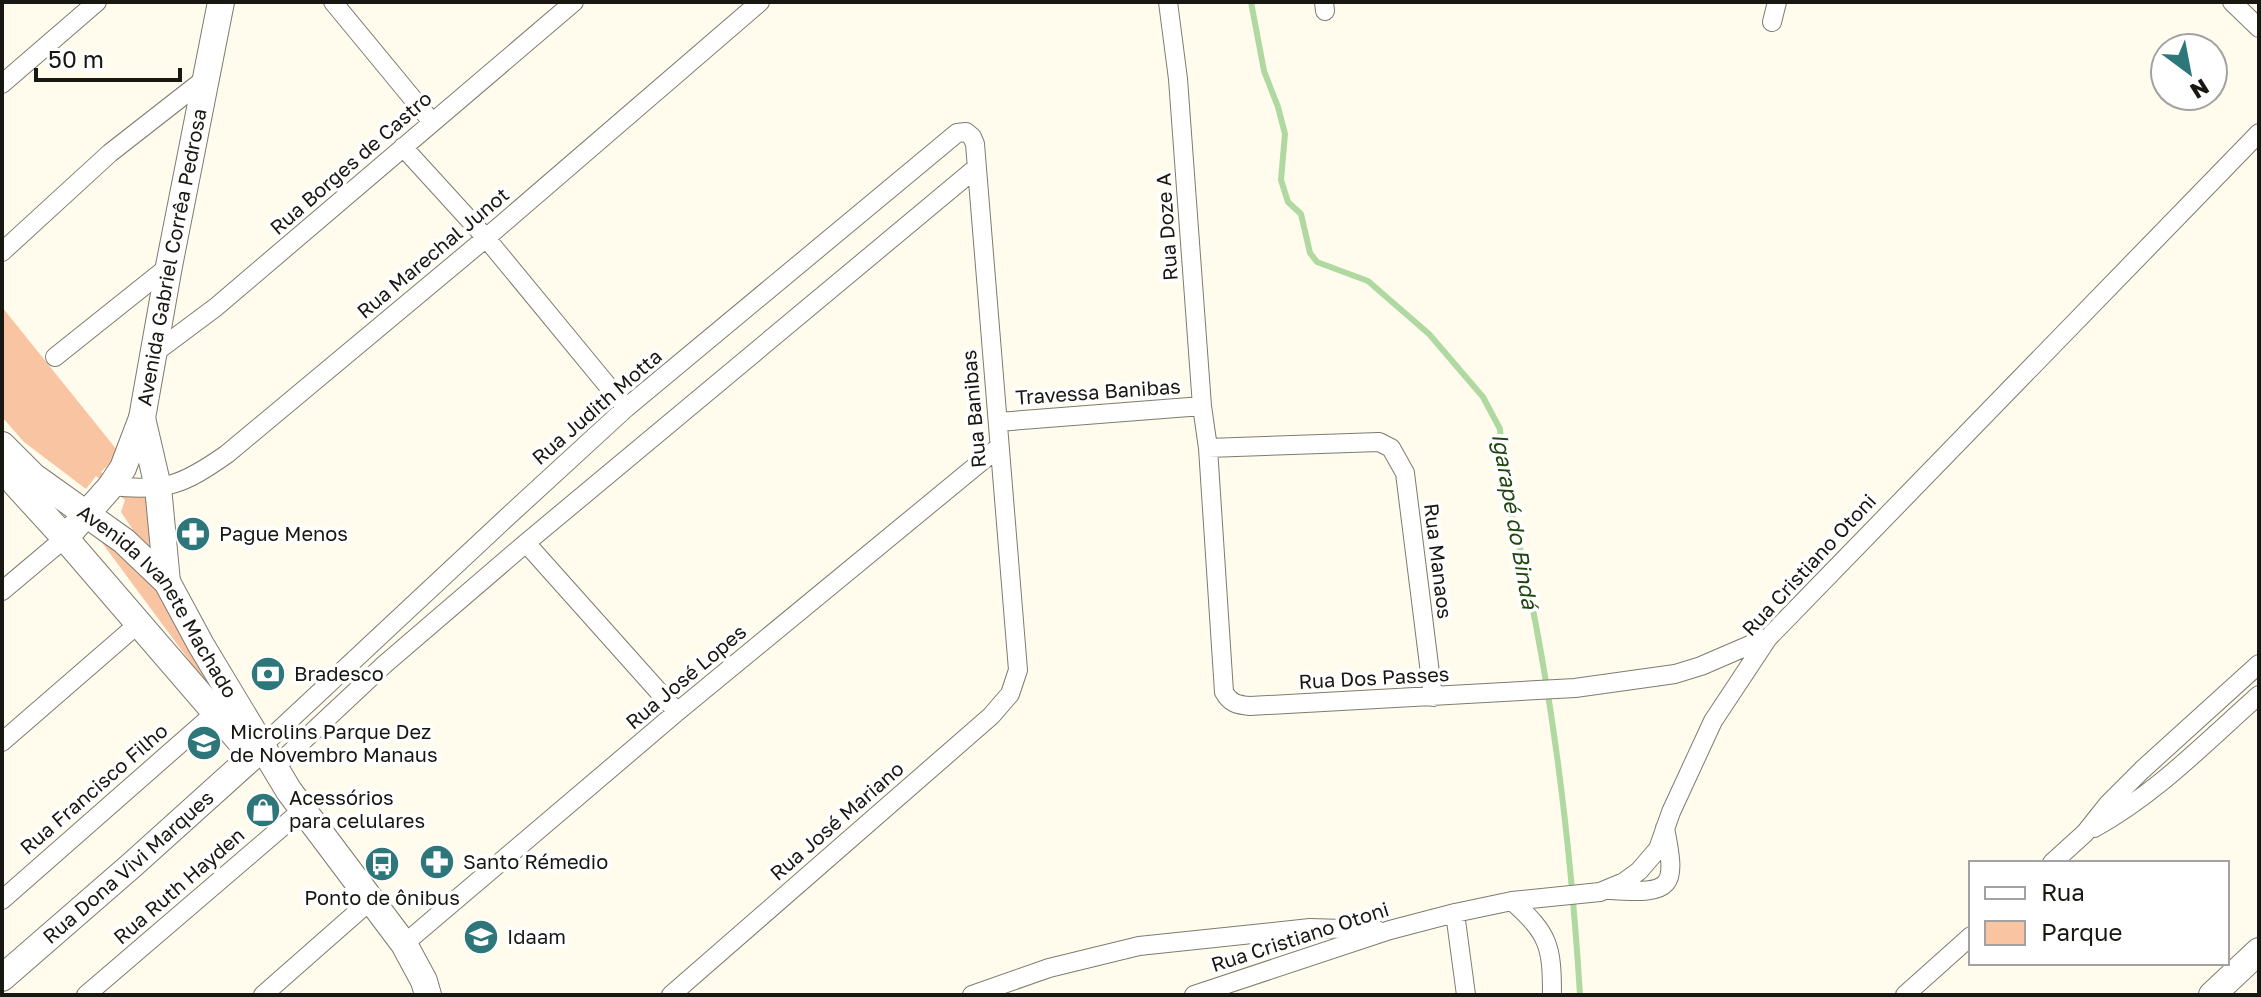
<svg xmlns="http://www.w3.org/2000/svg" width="2261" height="997" viewBox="0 0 2261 997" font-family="'Golos Text',sans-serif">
  <rect width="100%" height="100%" fill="#fffcee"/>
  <!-- green -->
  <path fill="#f9c4a1" d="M2,307l115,143 -5,11 -11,11 28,24 22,-2 16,68 -28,-26 -11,10 67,84 36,87 -131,-177 9,-7 16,10 8,-13 -12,-18 4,-12 -29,-24 -10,13 -62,-47 -22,-25z"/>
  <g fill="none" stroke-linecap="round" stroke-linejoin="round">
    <!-- stream -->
    <path stroke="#b0d9a2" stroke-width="6" d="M1251,2l13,69 14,36 7,27 -4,46 7,22 13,12 9,39 7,9 51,19 61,53 54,63 17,32 4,45 10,21 -2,20c39,157 58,319 68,480"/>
    <!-- street casing -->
    <g stroke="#7e7b6f" stroke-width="20">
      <path id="street" d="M333,2l99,120
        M1168,2l10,77 24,327 6,42 16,244c6,11 13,13 26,14l325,-18 100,-14 26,-8 65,-28
        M1324,2l1,9
        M2232,2l27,26
        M1772,22l5,-20
        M2,84l95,-82
        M403,147l83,91 140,170
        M2,252l108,-99 96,-75
        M153,354l63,-47 358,-305
        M55,357l114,-91
        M998,422l204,-16
        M1208,448l171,-6 12,6 14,25 28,224
        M111,486c54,6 72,-1 116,-32l259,-216 274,-236
        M526,543l151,169
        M2,591l63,-53
        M2,742l136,-118
        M262,746l242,-226 122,-112 331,-275 9,-1 6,5 3,7 43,526 -8,24 -19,22 -320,279
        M275,767l110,-103 141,-121 450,-375
        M2094,828c62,-34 112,-86 165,-133
        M2052,863l33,-30 23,-29 34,-34 117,-106
        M1611,890c62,4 66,-2 54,-62
        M2,900l214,-188
        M1512,901c37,33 40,45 40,94
        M1455,913l11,82
        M404,944l273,-232 322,-265
        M86,995l216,-185
        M263,995l108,-95
        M972,995l77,-27 90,-22 171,-18 67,2
        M1194,995l196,-65 65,-17 57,-12 88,-9 24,-10 15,-11 19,-22 13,-37 42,-91 55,-83 491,-505
        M1905,995l66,-59"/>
    </g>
    <!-- secondary casing -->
    <g stroke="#7e7b6f" stroke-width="28">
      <g id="secondary">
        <path d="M142,418l16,69 9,95"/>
        <path id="s1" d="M2,445l31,31 91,65 43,41 34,63 88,146 115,153 20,37 4,14"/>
        <path d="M2,469l63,69 187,217"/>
        <path id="s2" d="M65,538l46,-52 12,-18 19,-50 27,-152 52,-264"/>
        <path id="s3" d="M2,978l130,-113 121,-109"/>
        <path d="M2212,995l47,-44"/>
      </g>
    </g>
    <!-- street -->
    <use href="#street" stroke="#fff" stroke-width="18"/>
    <!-- secondary -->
    <use href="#secondary" stroke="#fff" stroke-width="26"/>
  </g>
  <!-- icons -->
  <defs>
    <g id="pharmacy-disc" transform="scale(1.8)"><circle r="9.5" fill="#2d777b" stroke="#fff"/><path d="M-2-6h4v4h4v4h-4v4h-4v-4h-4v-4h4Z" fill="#fff"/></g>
    <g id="bank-disc" transform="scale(1.8)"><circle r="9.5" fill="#2d777b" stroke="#fff"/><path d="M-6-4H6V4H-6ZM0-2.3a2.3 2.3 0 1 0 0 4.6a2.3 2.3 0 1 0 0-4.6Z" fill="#fff"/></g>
    <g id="university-disc" transform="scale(1.8)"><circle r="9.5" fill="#2d777b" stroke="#fff"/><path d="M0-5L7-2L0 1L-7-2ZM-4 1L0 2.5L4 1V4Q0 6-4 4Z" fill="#fff"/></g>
    <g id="shop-disc" transform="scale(1.8)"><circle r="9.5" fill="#2d777b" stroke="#fff"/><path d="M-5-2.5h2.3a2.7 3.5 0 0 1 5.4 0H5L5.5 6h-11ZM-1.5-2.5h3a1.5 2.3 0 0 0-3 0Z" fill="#fff"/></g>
    <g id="bus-disc" transform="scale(1.8)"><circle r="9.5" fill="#2d777b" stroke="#fff"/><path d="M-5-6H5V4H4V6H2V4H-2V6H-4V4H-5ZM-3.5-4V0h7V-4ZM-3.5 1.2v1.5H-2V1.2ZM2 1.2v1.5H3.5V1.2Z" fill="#fff"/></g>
    <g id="school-disc" transform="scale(1.8)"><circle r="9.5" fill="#2d777b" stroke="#fff"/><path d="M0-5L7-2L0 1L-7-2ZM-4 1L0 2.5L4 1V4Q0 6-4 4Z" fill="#fff"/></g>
  </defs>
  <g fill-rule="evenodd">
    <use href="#pharmacy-disc" x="193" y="534"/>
    <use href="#bank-disc" x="268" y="674"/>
    <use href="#university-disc" x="204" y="743"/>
    <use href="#shop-disc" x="263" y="810"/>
    <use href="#pharmacy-disc" x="437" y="862"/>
    <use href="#bus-disc" x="382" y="864"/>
    <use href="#school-disc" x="481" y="937"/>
  </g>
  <g text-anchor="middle" stroke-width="7" stroke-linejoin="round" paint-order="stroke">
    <!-- street labels -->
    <g font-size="20" fill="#181712" stroke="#fff">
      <text transform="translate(351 163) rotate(-41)" y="7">Rua Borges de Castro</text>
      <text transform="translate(1167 227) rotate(-94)" y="7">Rua Doze A</text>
      <text transform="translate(433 253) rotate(-40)" y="7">Rua Marechal Junot</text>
      <text dy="7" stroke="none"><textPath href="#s2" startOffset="308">Avenida Gabriel Corrêa Pedrosa</textPath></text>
      <text transform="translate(1098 392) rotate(-4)" y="7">Travessa Banibas</text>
      <text transform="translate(597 407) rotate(-41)" y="7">Rua Judith Motta</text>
      <text transform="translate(974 409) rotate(-95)" y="7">Rua Banibas</text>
      <text transform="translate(1438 561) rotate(83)" y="7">Rua Manaos</text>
      <text transform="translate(1809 565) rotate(-47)" y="7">Rua Cristiano Otoni</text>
      <text dy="7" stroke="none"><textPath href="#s1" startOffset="224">Avenida Ivanete Machado</textPath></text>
      <text transform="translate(686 677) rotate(-40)" y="7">Rua José Lopes</text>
      <text transform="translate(1374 678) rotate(-3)" y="7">Rua Dos Passes</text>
      <text transform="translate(94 789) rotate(-41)" y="7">Rua Francisco Filho</text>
      <text transform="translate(837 821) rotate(-41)" y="7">Rua José Mariano</text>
      <text dy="7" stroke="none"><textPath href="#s3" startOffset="168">Rua Dona Vivi Marques</textPath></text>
      <text transform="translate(179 886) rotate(-41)" y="7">Rua Ruth Hayden</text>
      <text transform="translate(1300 937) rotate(-18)" y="7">Rua Cristiano Otoni</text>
    </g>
    <!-- poi labels -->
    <g font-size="20" fill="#181712" stroke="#fff" text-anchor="start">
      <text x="219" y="541">Pague Menos</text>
      <text x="294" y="681">Bradesco</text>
      <text x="230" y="739">Microlins Parque Dez<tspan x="230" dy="23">de Novembro Manaus</tspan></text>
      <text x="289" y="805">Acessórios<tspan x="289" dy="23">para celulares</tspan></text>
      <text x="463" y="869">Santo Rémedio</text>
      <text x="382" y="905" text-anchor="middle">Ponto de ônibus</text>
      <text x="507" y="944">Idaam</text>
    </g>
    <!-- water labels -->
    <g font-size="22" font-style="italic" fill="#204610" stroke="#fff">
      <text transform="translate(1515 521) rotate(80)" y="8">Igarapé do Bindá</text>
    </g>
  </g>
  <!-- border -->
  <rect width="2261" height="997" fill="none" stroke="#181712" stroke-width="8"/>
  <!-- legend -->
  <rect x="1969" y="861" width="260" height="104" fill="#ffffff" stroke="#a3a2a0" stroke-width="2"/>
  <rect x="1985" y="887" width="40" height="12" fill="#ffffff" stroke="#a3a2a0" stroke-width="2"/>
  <text x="2041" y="901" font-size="24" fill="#181712">Rua</text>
  <rect x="1985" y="921" width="40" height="24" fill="#f9c4a1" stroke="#a3a2a0" stroke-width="2"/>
  <text x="2041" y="941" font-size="24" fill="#181712">Parque</text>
  <!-- north arrow -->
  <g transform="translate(2189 72) rotate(148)"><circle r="38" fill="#ffffff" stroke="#a3a2a0" stroke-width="2"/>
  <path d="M0-6L14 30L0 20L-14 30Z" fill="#2d777b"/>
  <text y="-12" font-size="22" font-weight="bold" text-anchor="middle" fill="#181712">N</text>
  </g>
  <!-- scale -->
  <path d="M36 68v12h144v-12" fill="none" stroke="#181712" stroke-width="4"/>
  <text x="48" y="68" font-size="24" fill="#181712" stroke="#ffffff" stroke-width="6" paint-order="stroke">50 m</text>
</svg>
